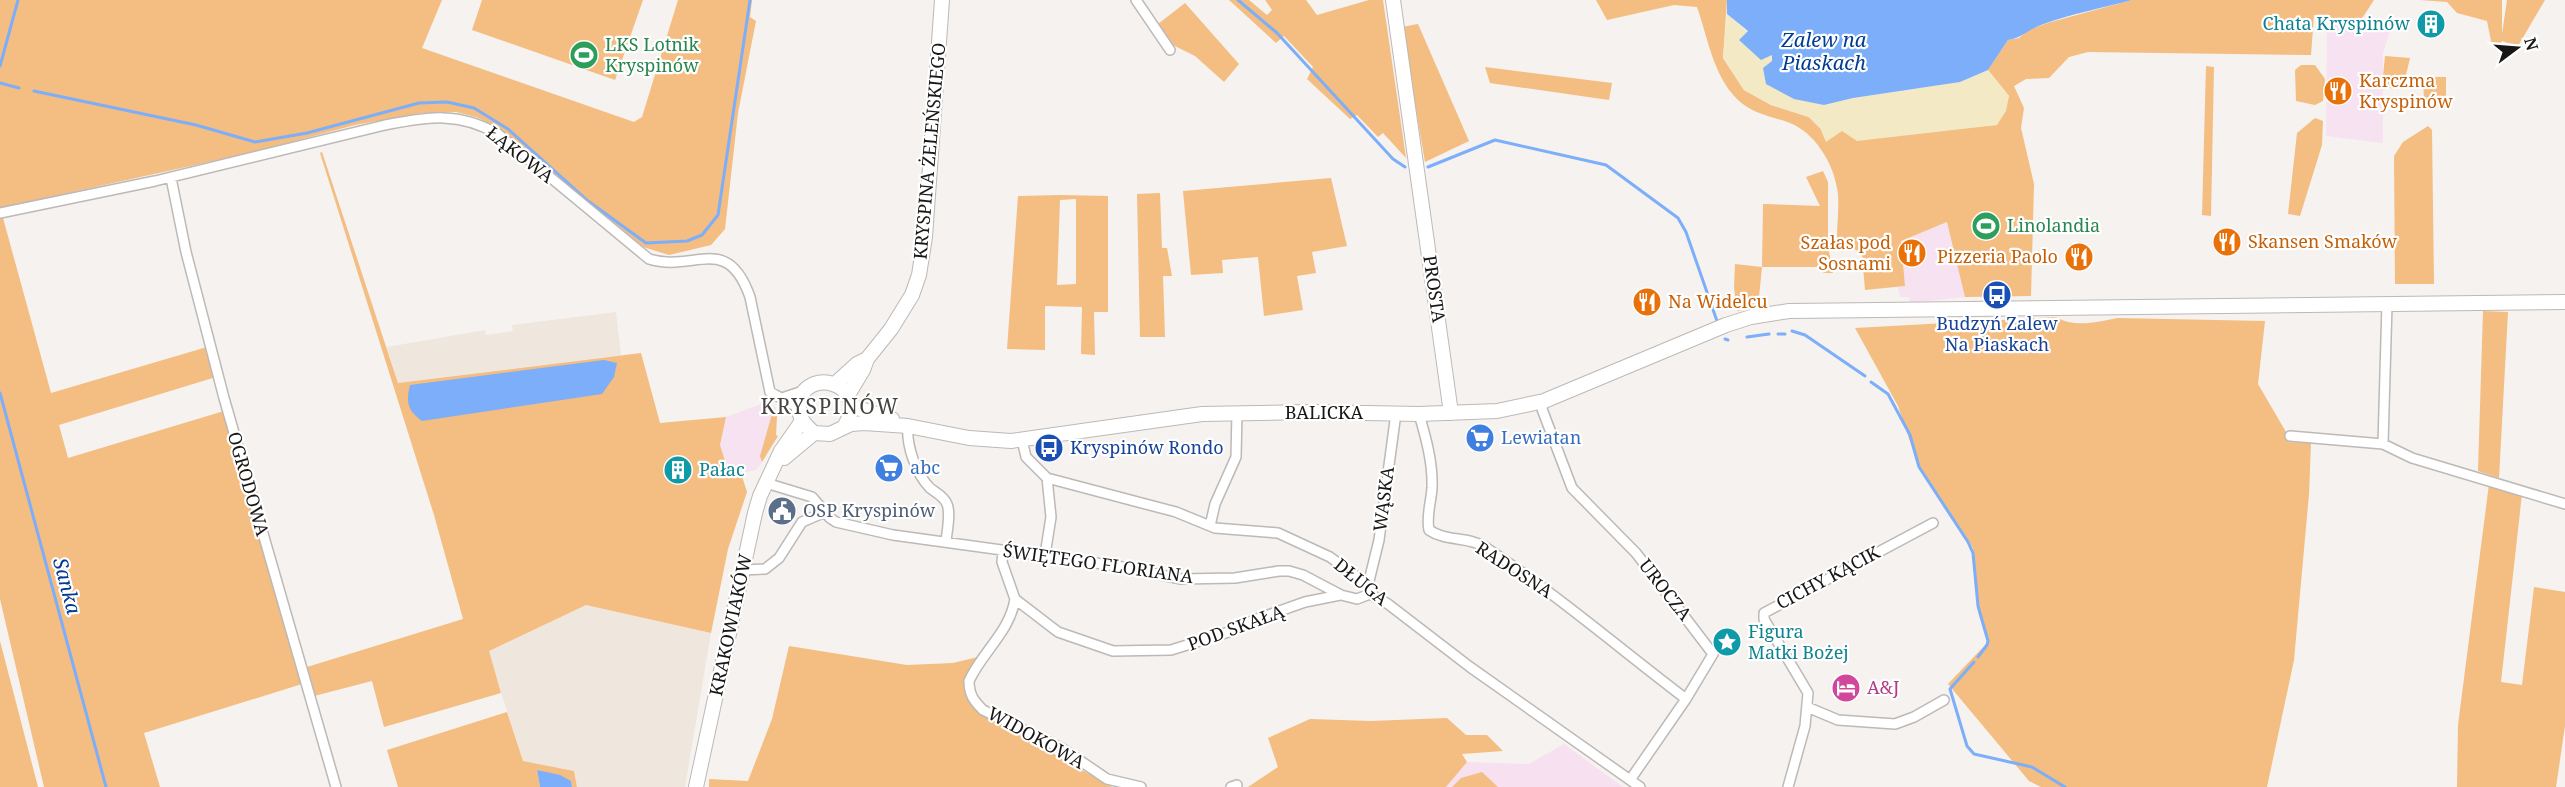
<svg xmlns="http://www.w3.org/2000/svg" width="2565" height="787" viewBox="0 0 2565 787" font-family="'Noto Serif',serif">
  <rect width="100%" height="100%" fill="#f5f2ef"/>
  <!-- commercial -->
  <path fill="#f6e2f1" d="M2393,21l-10,32v90l-57,-7 1,-110z
    M1948,222l17,75 -55,6 -1,-6h-9l-2,-10 7,-1 -4,-45z
    M761,404l13,3 -12,55 -6,8 -15,3 -13,-2 -8,-26 6,-28z"/>
  <!-- built -->
  <path fill="#efe6dd" d="M616,312l5,43 -223,28 -11,-36 98,-17 1,5 27,-4 -1,-6z
    M586,605l125,28 -26,154h-108l-3,-16 -51,-10 -35,-110z"/>
  <!-- education -->
  <path fill="#f7e1f0" d="M1564,744l59,43h-177l21,-25 62,2z"/>
  <!-- green -->
  <path fill="#f4bd81" fill-rule="evenodd" d="M0,0h442l-20,48 212,74 8,-5 36,-117h74l-2,17 6,4 -18,92 -13,116 -14,16 -42,10 -26,-8 -152,-123 -15,-7 -20,-5 -34,1 -67,12 -101,27 -254,56z
    M482,0h161l-28,80 -143,-50z
    M1229,0h20l18,15 5,-5 -7,-10h41l11,15 52,-15h14l23,158 -23,-25 -5,4 -21,-22 -7,4 -43,-40 6,-12 -29,-31 -8,7z
    M1596,0h131l-4,58 21,32 27,15 38,12 11,11 22,3 104,-2 51,-4 12,-29 -21,-26 20,-30 11,-2 9,-8 23,-8 81,-22h242l-15,23 -45,-8 -3,40 -223,-3 -19,5 -20,21 -23,1 -12,7 10,22 -3,20 13,56 -3,112 -66,1 -18,-75 -46,19 4,45 -40,4 -3,-36 -25,-16c0,-16 3,-35 0,-50 -4,-25 -22,-55 -47,-65 -19,-7 -38,-9 -53,-24 -24,-24 -29,-61 -40,-92l-23,-2 -67,15z
    M2420,0h82v34l5,-34h38l-27,46 -16,-5 -6,9 -4,-4 -5,-25 -30,-8 -10,-11z
    M1185,3l54,61 -15,18 -29,-26 -24,-12 -13,-20z
    M1418,24l51,117 -44,21 -23,-135z
    M2385,56l25,2 -4,17 -8,14 -16,-2z
    M2301,65h14l10,14 -2,22 -8,4 -19,-4 -1,-31z
    M2206,66l8,1 -3,149 -9,-1z
    M1485,67l127,16 -3,17 -119,-17z
    M2423,77h23v23h-22z
    M2315,118l8,3 -1,24 -22,71 -12,-2 9,-81z
    M2428,126l4,4 2,154h-39l-1,-128 9,-14z
    M322,152l76,231 243,-30 19,70 66,-6 -6,28 8,26 13,2 6,19 -19,57 -17,84 -125,-28 -97,46 12,42 -117,34 -12,-46 -58,15 -7,-29 156,-48 -29,-104 -114,-362z
    M1823,171l5,11v64l5,27h-10l1,-6h-62l-4,40 -21,4 -3,-24 1,-23 27,3 1,-63 57,2 -14,-29z
    M1331,178l16,68 -35,6 4,21 -19,3 6,34 -39,6 -6,-59 -36,3 1,13 -32,2 -8,-84z
    M1160,193l2,55h5l5,28h-9l2,61h-25l-3,-143z
    M1060,195l48,1v116h-14l1,43 -14,-1 1,-47 -37,-1v44l-38,-1 11,-153zM1076,199v85l-19,1 3,-85z
    M0,218h3l48,175 156,-46 9,30 -157,48 9,33 156,-47 78,273 -158,49 16,54h-116l-44,-188z
    M2483,311l25,1 -9,166 -21,-7z
    M2056,317c18,11 42,5 61,1l148,3 -7,63 28,48 2,10 23,1 -2,51 -15,166 -27,127h-226l-12,-6 -81,-97 40,-42 -9,-27 -6,-67 -55,-83 -20,-59 -43,-78z
    M774,407l3,9 -1,19 2,1 -16,26 -2,-6z
    M2489,484l33,10 -21,188 21,3 12,-98 31,5v134l-9,61h-99l1,-62z
    M0,641l38,146h-38z
    M789,646l118,19 46,-2 29,-7c-20,21 -22,32 -4,55l134,76h-403v-8l39,2 24,-62z
    M507,712l16,49 51,10 3,16h-5l-1,-6 -34,-11 3,17h-142l-11,-37z
    M1447,718l19,17h21l16,16 -41,3 5,8 -21,25h-198l30,-20 -10,-29 42,-19 61,2z
    M1482,772l16,15h-46l9,-9z"/>
  <!-- sand -->
  <path fill="#f3e9c4" d="M1727,14l45,40v7l52,44 29,-7 107,-16 28,-12 21,26 -3,15 -9,14 -140,16 -15,-10 -16,11 -6,-14 -11,-11 -38,-12 -27,-15 -21,-32z"/>
  <!-- water -->
  <path fill="#7daef9" d="M1727,0h405c-30,8 -61,14 -91,25 -12,4 -19,13 -33,15l-20,30 -28,12 -107,16 -29,7 -30,-6 -28,-15 -3,-16 9,-7v-6l-11,5 -22,-20 9,-9 -21,-17z
    M604,360l13,3 -3,14 -12,17 -180,27c-15,-11 -16,-19 -12,-36z
    M537,770l23,5 11,6 1,6h-32z"/>
  <g fill="none" stroke-linecap="round" stroke-linejoin="round">
    <!-- stream -->
    <path stroke="#7daef9" stroke-width="3" d="M1238,0l39,33 116,126 12,8
      M0,66l18,-66
      M0,83l19,5
      M34,91l162,34 59,17 52,-9 112,-30 28,-1 27,6 34,21 80,72 58,42 41,-2 15,-6 16,-20 32,-215
      M1428,167l67,-27 111,25 72,53 8,14 31,89
      M1792,331l13,4 60,41
      M1778,334h7
      M1747,337l22,-3
      M1725,339l3,1
      M1871,382l17,12 22,41 9,32 49,75 5,11 5,53 10,35 -1,4 -9,12
      M0,393l106,394
      M1974,662l-24,27 17,57 7,8 58,13 33,20"/>
    <!-- street casing -->
    <g stroke="#bcb9b6" stroke-width="12">
      <path id="street" d="M1136,0l34,50
        M171,178l15,74 38,146 112,389
        M0,213l155,-32 230,-56c43,-8 73,-14 113,9l151,125c45,14 78,-27 101,38l20,95 29,16
        M782,398l24,-8
        M1544,401l-2,8 30,79 64,65 77,101 -27,45 -56,81
        M1396,413l-17,127 -11,45 2,9 18,10 82,63 170,120
        M1419,414c7,24 14,49 13,74 -1,15 -6,28 -3,42 17,12 39,6 56,17 70,46 134,101 201,152
        M908,426c-2,19 8,48 22,62 6,5 14,8 17,16 4,10 0,26 -1,38
        M2290,436l93,8 29,14 153,46
        M1022,440l4,17 21,21 129,34 39,16 63,5 52,24 38,28
        M2383,444l4,-140
        M766,483l46,14 18,21 6,4 57,13 224,31 64,13 54,-1 44,-7h10l14,4 38,20 16,4 13,-5
        M1210,526l5,-22 21,-47 1,-44
        M1003,551l-1,11 13,37 43,33 55,19 58,-1 61,-19 22,-11 51,-18 35,-7
        M1045,555l6,-38 -4,-39
        M743,570l22,-1 14,-11 23,-36 23,-10
        M1015,599c-5,33 -33,53 -46,82 0,14 5,20 14,29l80,39 44,30 34,8
        M1807,707l31,13 57,4 19,-7 30,-17
        M1231,787l6,-2
        M1788,787l17,-61 3,-33 -44,-74v-6l169,-90"/>
    </g>
    <!-- secondary casing -->
    <g stroke="#bcb9b6" stroke-width="16">
      <path id="secondary" d="M1393,0l58,413
        M835,384l22,-20 10,-5
        M848,395l15,-25 4,-11 24,-30 21,-34 7,-20 6,-38 17,-237
        M851,406l41,13
        M844,427c28,-45 -41,-62 -45,-22 -1,13 6,20 15,28l16,1 21,-10 13,-1 44,3 61,12 42,3 191,-27 110,-2 107,2 78,-3 47,-10 182,-76 25,-8 38,-6 776,-9
        M784,458l30,-25
        M696,787l59,-274 5,-17 21,-45 21,-30"/>
    </g>
    <!-- street -->
    <use href="#street" stroke="#fff" stroke-width="9"/>
    <!-- secondary -->
    <use href="#secondary" stroke="#fff" stroke-width="14"/>
  </g>
  <!-- icons -->
  <defs>
    <g id="building-disc" transform="scale(1.5)"><circle r="9.5" fill="#0f9aa8" stroke="#fff"/><path d="M-4-6H4V6H1V3H-1V6H-4ZM-2.5-4.3h1.7v1.8h-1.7ZM.8-4.3h1.7v1.8H.8ZM-2.5-1h1.7V.8h-1.7ZM.8-1h1.7V.8H.8Z" fill="#fff"/></g>
    <g id="stadium-disc" transform="scale(1.5)"><circle r="9.5" fill="#2e9e5b" stroke="#fff"/><path d="M0-5a6.5 5 0 1 0 0 10a6.5 5 0 1 0 0-10ZM-3.5-1.8h7v3.6h-7Z" fill="#fff"/></g>
    <g id="restaurant-disc" transform="scale(1.5)"><circle r="9.5" fill="#e8710a" stroke="#fff"/><path d="M-5-6h1v4h1v-4h1v4h1v-4h1v5L-1.5 .5V6h-2V.5L-5-1ZM5-6V6H3V1.5H1.5Q1.5-4 5-6Z" fill="#fff"/></g>
    <g id="bus-disc" transform="scale(1.5)"><circle r="9.5" fill="#1a4fb4" stroke="#fff"/><path d="M-5-6H5V4H4V6H2V4H-2V6H-4V4H-5ZM-3.5-4V0h7V-4ZM-3.5 1.2v1.5H-2V1.2ZM2 1.2v1.5H3.5V1.2Z" fill="#fff"/></g>
    <g id="supermarket-disc" transform="scale(1.5)"><circle r="9.5" fill="#3f7fe0" stroke="#fff"/><path d="M-6-5.5h2.5l.6 2H6L4.5 2H-2.5L-4.4-4H-6ZM-1.5 3.2a1.3 1.3 0 1 0 .1 0ZM3 3.2a1.3 1.3 0 1 0 .1 0Z" fill="#fff"/></g>
    <g id="civic-disc" transform="scale(1.5)"><circle r="9.5" fill="#5c6f8a" stroke="#fff"/><path d="M-.6-6.5H3V-4.5H.6V-3L4-1V1h2V6H-6V1h2V-1L-.6-3ZM-1.2 2.5V6h2.4V2.5Z" fill="#fff"/></g>
    <g id="sight-disc" transform="scale(1.5)"><circle r="9.5" fill="#0f9aa8" stroke="#fff"/><path d="M0-6L1.8-2.2L6-1.7L2.9 1.2L3.7 5.4L0 3.3L-3.7 5.4L-2.9 1.2L-6-1.7L-1.8-2.2Z" fill="#fff"/></g>
    <g id="hotel-disc" transform="scale(1.5)"><circle r="9.5" fill="#d1479c" stroke="#fff"/><path d="M-6-4.5h1.5V1H6V5H4.5V3h-9V5H-6ZM-4 0a1.8 1.8 0 1 1 3.6 0ZM.5 0V-2.5h3Q6-2.5 6 0Z" fill="#fff"/></g>
  </defs>
  <g fill-rule="evenodd">
    <use href="#building-disc" x="2431" y="24"/>
    <use href="#stadium-disc" x="584" y="55"/>
    <use href="#restaurant-disc" x="2338" y="91"/>
    <use href="#stadium-disc" x="1986" y="226"/>
    <use href="#restaurant-disc" x="2227" y="242"/>
    <use href="#restaurant-disc" x="1912" y="253"/>
    <use href="#restaurant-disc" x="2079" y="257"/>
    <use href="#bus-disc" x="1997" y="295"/>
    <use href="#restaurant-disc" x="1647" y="302"/>
    <use href="#supermarket-disc" x="1480" y="438"/>
    <use href="#bus-disc" x="1049" y="448"/>
    <use href="#supermarket-disc" x="889" y="468"/>
    <use href="#building-disc" x="678" y="470"/>
    <use href="#civic-disc" x="782" y="511"/>
    <use href="#sight-disc" x="1727" y="642"/>
    <use href="#hotel-disc" x="1846" y="688"/>
  </g>
  <g text-anchor="middle" stroke-width="4.5" stroke-linejoin="round" paint-order="stroke">
    <!-- culture labels -->
    <g font-size="18" fill="#0d838f" stroke="#fff" text-anchor="start">
      <text x="2410" y="30" text-anchor="end">Chata Kryspinów</text>
      <text x="699" y="476">Pałac</text>
      <text x="1748" y="638">Figura<tspan x="1748" dy="21">Matki Bożej</tspan></text>
    </g>
    <!-- leisure labels -->
    <g font-size="18" fill="#27864d" stroke="#fff" text-anchor="start">
      <text x="605" y="51">LKS Lotnik<tspan x="605" dy="21">Kryspinów</tspan></text>
      <text x="2007" y="232">Linolandia</text>
    </g>
    <!-- food labels -->
    <g font-size="18" fill="#c56008" stroke="#fff" text-anchor="start">
      <text x="2359" y="87">Karczma<tspan x="2359" dy="21">Kryspinów</tspan></text>
      <text x="2248" y="248">Skansen Smaków</text>
      <text x="1891" y="249" text-anchor="end">Szałas pod<tspan x="1891" dy="21">Sosnami</tspan></text>
      <text x="2058" y="263" text-anchor="end">Pizzeria Paolo</text>
      <text x="1668" y="308">Na Widelcu</text>
    </g>
    <!-- street labels -->
    <g font-size="18" fill="#181716" stroke="#fff">
      <text transform="translate(930 151) rotate(-85)" y="6">KRYSPINA ŻELEŃSKIEGO</text>
      <text transform="translate(520 155) rotate(38)" y="6">ŁĄKOWA</text>
      <text transform="translate(1434 289) rotate(82)" y="6">PROSTA</text>
      <text x="1324" y="419">BALICKA</text>
      <text transform="translate(248 484) rotate(74)" y="6">OGRODOWA</text>
      <text transform="translate(1384 499) rotate(-83)" y="6">WĄSKA</text>
      <text transform="translate(1098 564) rotate(8)" y="6">ŚWIĘTEGO FLORIANA</text>
      <text transform="translate(1514 570) rotate(33)" y="6">RADOSNA</text>
      <text transform="translate(1828 578) rotate(-28)" y="6">CICHY KĄCIK</text>
      <text transform="translate(1361 582) rotate(39)" y="6">DŁUGA</text>
      <text transform="translate(1665 590) rotate(52)" y="6">UROCZA</text>
      <text transform="translate(731 625) rotate(-78)" y="6">KRAKOWIAKÓW</text>
      <text transform="translate(1236 628) rotate(-20)" y="6">POD SKAŁĄ</text>
      <text transform="translate(1036 738) rotate(29)" y="6">WIDOKOWA</text>
    </g>
    <!-- transit labels -->
    <g font-size="18" fill="#164399" stroke="#fff">
      <text x="1997" y="330">Budzyń Zalew<tspan x="1997" dy="21">Na Piaskach</tspan></text>
      <text x="1070" y="454" text-anchor="start">Kryspinów Rondo</text>
    </g>
    <!-- shop labels -->
    <g font-size="18" fill="#366cbe" stroke="#fff" text-anchor="start">
      <text x="1501" y="444">Lewiatan</text>
      <text x="910" y="474">abc</text>
    </g>
    <!-- service labels -->
    <g font-size="18" fill="#4e5e75" stroke="#fff" text-anchor="start">
      <text x="803" y="517">OSP Kryspinów</text>
    </g>
    <!-- hotel labels -->
    <g font-size="18" fill="#b23c85" stroke="#fff" text-anchor="start">
      <text x="1867" y="694">A&amp;J</text>
    </g>
    <!-- water labels -->
    <g font-size="20" font-style="italic" fill="#003d91" stroke="#fff">
      <text x="1824" y="47">Zalew na<tspan x="1824" dy="23">Piaskach</tspan></text>
      <text transform="translate(67 586) rotate(75)" y="7">Sanka</text>
    </g>
    <!-- quarter labels -->
    <g font-size="21" letter-spacing="1.5" fill="#474542" stroke="#fff">
      <text x="830" y="414">KRYSPINÓW</text>
    </g>
  </g>
  <!-- north arrow -->
  <g transform="translate(2517 48) rotate(74)" stroke="#ffffff" stroke-width="4.5" paint-order="stroke">
  <path d="M0-4.5L10 22L0 15L-10 22Z" fill="#181716"/>
  <text y="-9" font-size="16" font-weight="bold" text-anchor="middle" fill="#181716">N</text>
  </g>
</svg>
